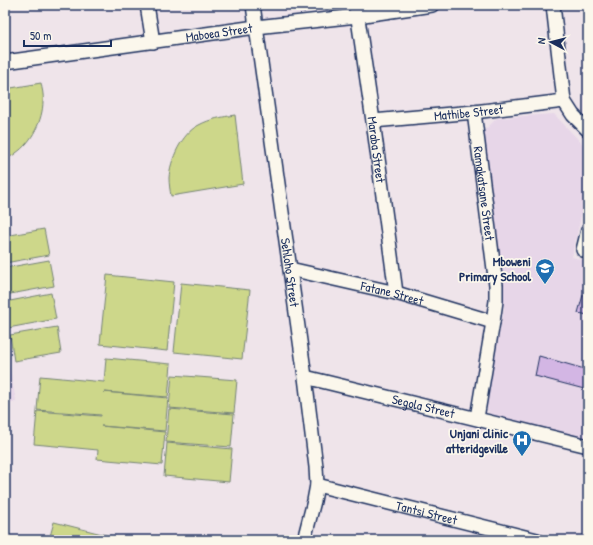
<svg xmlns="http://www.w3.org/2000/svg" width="593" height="545" viewBox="0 0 593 545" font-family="'Patrick Hand',sans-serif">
  <rect width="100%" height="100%" fill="#efe4ea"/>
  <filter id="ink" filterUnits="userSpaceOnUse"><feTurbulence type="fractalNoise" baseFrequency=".025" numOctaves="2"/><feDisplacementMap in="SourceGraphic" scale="8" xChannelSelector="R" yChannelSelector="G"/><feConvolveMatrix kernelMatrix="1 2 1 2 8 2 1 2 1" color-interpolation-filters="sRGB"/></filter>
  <g filter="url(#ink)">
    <!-- built -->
    <path fill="#e7d6e8" d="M554,114l34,36v35l-16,72 16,4v180l-96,-23 -7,-13 19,-96 -21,-177 14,-14z
      M5,343l11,58 -11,3z"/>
    <!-- green -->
    <path fill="#cdd78a" stroke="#748374" d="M41,83c1,6 3,12 2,18 0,19 -11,41 -27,52 -3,3 -7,4 -11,6v-70z
      M235,115l8,69 -72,12c-1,-6 -2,-12 -2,-18 1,-18 13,-45 30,-53 11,-6 23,-8 36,-10z
      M44,229l5,26 -44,8v-27z
      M49,260l5,26 -49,9v-27z
      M107,275l67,7 -7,69 -67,-7z
      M181,283l69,7 -8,69 -68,-7z
      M51,293l5,26 -48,9 -3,-18v-8z
      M57,327l4,26 -47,8 -4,-26z
      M106,358l65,6 -3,33 -64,-5 64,6 -3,33 -64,-5 64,6 -3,33 -65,-6 1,-9 -64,-6 3,-33 64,5v-1l-64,-5 3,-34 64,6z
      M172,375l65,5 -3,33 -65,-5z
      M169,409l65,5 -3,33 -65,-5z
      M167,443l65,6 -3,33 -65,-6z
      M54,522l72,18h-77z"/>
    <!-- building -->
    <path fill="#d3b6e4" stroke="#1b2f5e" d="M583,295l5,1v19l-10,-2z
      M539,356l49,14v20l-53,-14z"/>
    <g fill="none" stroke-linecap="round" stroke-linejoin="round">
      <!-- minor casing -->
      <g stroke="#1b2f5e" stroke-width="16">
        <g id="minor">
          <path d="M147,5l6,37"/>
          <path id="s1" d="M253,5l52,372 11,90 1,18 -3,16 -10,39"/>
          <path id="s2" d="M356,5l17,116 23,172"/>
          <path d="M553,5l11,96 9,14 15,15"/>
          <path id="s3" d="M5,62l251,-35 101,-11 75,-11"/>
          <path id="s4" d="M474,112l22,173v16l-3,21 -16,96"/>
          <path id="s5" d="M373,121l101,-9 90,-11"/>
          <path d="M583,250l5,-20"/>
          <path id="s6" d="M290,269l106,24 97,29"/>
          <path id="s7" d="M305,377l283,69"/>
          <path id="s8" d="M317,485l220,55"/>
        </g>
      </g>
      <!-- minor -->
      <use href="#minor" stroke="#fbf7ec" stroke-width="13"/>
    </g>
  </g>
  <!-- icons -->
  <defs>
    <g id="school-pin" transform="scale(1)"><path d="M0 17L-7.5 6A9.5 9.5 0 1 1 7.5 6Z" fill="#1f6fb2" stroke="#fbf7ec"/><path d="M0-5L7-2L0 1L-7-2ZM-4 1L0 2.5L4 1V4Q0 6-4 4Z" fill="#fff"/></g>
    <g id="hospital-pin" transform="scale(1)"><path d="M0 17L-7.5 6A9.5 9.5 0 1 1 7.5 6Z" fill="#1f6fb2" stroke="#fbf7ec"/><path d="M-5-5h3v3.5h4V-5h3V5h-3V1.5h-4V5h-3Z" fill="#fff"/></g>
  </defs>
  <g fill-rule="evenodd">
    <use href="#school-pin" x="545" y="268"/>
    <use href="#hospital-pin" x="522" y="440"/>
  </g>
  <g text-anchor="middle" stroke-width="3.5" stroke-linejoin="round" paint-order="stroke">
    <!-- street labels -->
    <g font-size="13" fill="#1b2f5e" stroke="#fbf7ec">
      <text dy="5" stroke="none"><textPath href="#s3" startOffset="216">Maboea Street</textPath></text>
      <text dy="5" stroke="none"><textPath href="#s5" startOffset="96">Mathibe Street</textPath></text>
      <text dy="5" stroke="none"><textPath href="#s2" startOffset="146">Maraba Street</textPath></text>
      <text dy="5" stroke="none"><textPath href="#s4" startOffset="82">Ramakatsane Street</textPath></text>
      <text dy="5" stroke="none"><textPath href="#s1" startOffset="270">Sehloho Street</textPath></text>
      <text dy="5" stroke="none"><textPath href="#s6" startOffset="105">Fatane Street</textPath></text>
      <text dy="5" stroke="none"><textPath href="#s7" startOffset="122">Segola Street</textPath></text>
      <text dy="5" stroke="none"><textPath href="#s8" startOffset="113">Tantsi Street</textPath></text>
    </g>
    <!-- poi labels -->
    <g font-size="13" font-weight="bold" fill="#1b2f5e" stroke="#fbf7ec" text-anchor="end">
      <text x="531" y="266">Mboweni<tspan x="531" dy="15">Primary School</tspan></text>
      <text x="508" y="438">Unjani clinic<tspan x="508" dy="15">atteridgeville</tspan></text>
    </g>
  </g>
  <!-- margin -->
  <rect width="593" height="545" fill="none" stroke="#fbf7ec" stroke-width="20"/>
  <rect x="10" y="10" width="573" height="525" fill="none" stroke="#1b2f5e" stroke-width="1.5" filter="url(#ink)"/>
  <!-- north arrow -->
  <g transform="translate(551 42) rotate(277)" stroke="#fbf7ec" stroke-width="3" paint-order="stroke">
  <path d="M0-3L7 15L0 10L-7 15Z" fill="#1b2f5e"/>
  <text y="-6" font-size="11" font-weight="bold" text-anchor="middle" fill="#1b2f5e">N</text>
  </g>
  <!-- scale -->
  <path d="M24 40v6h87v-6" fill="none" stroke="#1b2f5e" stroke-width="2"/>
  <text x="30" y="40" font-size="12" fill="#1b2f5e" stroke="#fbf7ec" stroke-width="3" paint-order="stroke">50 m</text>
</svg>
